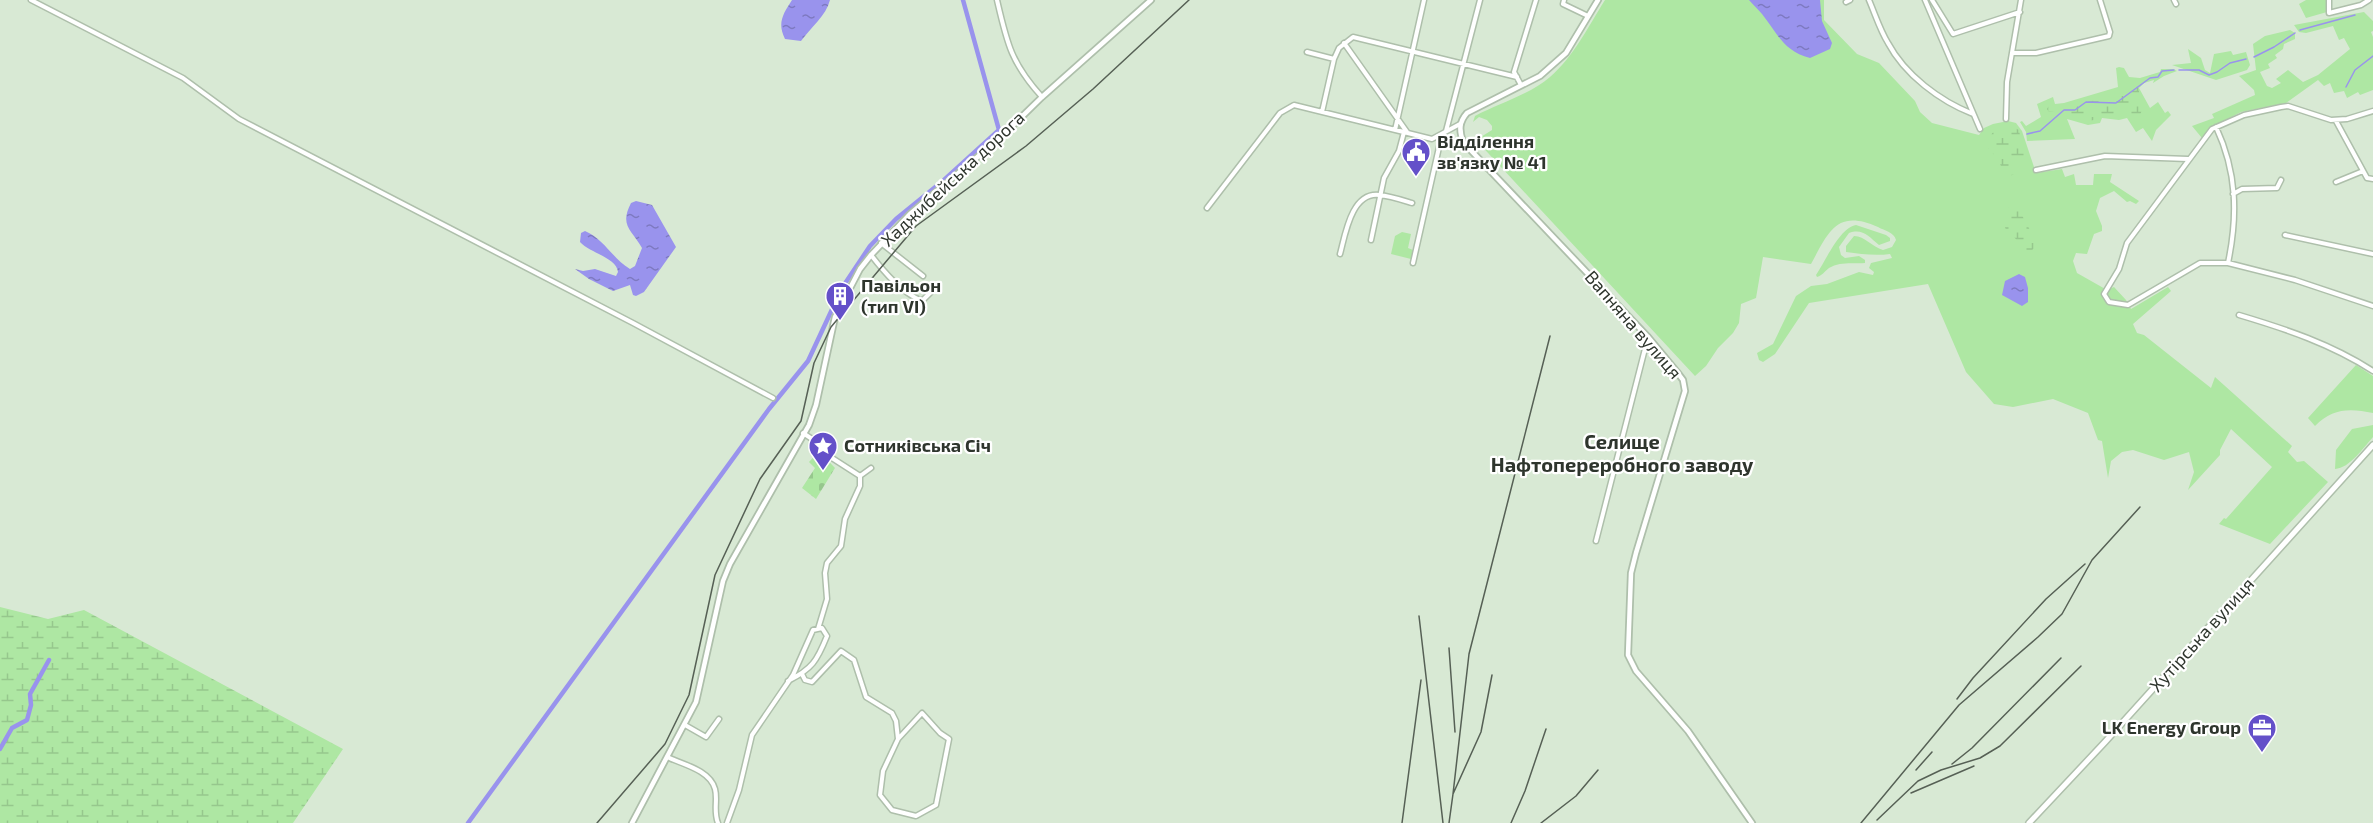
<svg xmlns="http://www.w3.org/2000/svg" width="2373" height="823" viewBox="0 0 2373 823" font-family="'Exo 2',sans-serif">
  <defs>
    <pattern id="wetland-marsh" width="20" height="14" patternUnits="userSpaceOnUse" patternTransform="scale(1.5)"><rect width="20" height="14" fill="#aee7a3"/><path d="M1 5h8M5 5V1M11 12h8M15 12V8" fill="none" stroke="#96c78d"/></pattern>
    <pattern id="cemetery-stones" width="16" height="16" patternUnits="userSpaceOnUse" patternTransform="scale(1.5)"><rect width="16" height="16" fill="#aee7a3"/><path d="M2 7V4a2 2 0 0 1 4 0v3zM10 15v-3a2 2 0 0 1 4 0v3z" fill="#96c78d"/></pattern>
    <pattern id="water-ripples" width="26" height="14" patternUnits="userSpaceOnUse" patternTransform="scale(1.5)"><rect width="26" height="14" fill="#9993ed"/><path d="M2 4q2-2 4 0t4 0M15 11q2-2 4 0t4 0" fill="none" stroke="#7d79c0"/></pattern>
  </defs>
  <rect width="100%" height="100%" fill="#d8e9d4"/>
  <!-- green -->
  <path fill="#aee7a3" d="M1605,0h219v20l33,34 22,9 36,38 5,11 12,11 47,12 5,-7 9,-4 15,-3 8,2 6,8 14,42 26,-4 3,8 9,-3 2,11h17l1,-11h18l-2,8 29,19 -3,3 -6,-3 -3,1 -13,-11 -14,7 -4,13 6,15v5l-8,3 -7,20 -11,-1 -3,8 4,12 30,17 7,-3 12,13 5,9 37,-22 3,4 -38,33 4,9 7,2 67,53 4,-11 77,69 -4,6 9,10 7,-1 24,21 -58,62 -51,-20 5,-6 2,1 46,-52 -41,-38 -11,21v5l-32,35 6,-18 -5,-20 -25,8 -31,-10 -11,2 -11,9 -3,17 -6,-37 -4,-1 -10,-27 -35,-14 -40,8 -19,-3 -28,-32 -38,-88 -119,19 -34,51 -12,8 -4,-2 -2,-7 16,-9 23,-48 15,-10 16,-2 32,-12 14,3 1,-3 -5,-4 2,-5 21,-5 -2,-4c-15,2 -29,0 -44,-2v-6l8,-10c11,0 18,11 29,14l9,-3 4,-7c-2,-8 -11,-9 -18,-13 -41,-18 -49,4 -67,37l-48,-7 -7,41 -15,6 -2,19 -6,10 -15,15 -12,18 -11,10 -219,-236 16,-10v-4l-5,-6 -8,-3 -6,5 2,-6c24,-13 54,-21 75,-39 24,-21 38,-50 55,-77z
    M2306,0h21v12l-21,6 -7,-14z
    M2364,12l9,9v10l-2,1 2,5v53l-13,5 -2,-3 -11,6 -3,-7 -10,2 -4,-10 -6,3 -6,-6 -32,23 -45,9 -25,13 -14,13 -10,-12 22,-8 -2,-4 43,-19 -1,-5 -15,-14 17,-6 -3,-26 12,-8 25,-6 5,3v6l-11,5 -1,5 -8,6 2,3 -9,6 2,4 -10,4 7,14 5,2 9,-5 -5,-4 12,-9 15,12 15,-7 32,-26 -6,-11 -5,2 -6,-14 -27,7 -7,-1 -5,-7z
    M2188,49l13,9 4,12 5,3 4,-19 17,-3 2,4 13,-3 4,13 -3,5 -31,10 -44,-15 19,-2z
    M2119,67l5,1 5,9 11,1 20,-6 1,-3h12l4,2 -13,5 -11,7 1,-3 -10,3 -5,5 11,20 8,-6 7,11 3,-2 3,4 -15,15 -4,11 -9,-13 -7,4 -9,-14 -8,2 -17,-2 -2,5 -12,2 -21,-6 8,20 -48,2 -1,-9 -6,-10 2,-1 4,5 15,-9 -4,-13 16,-7 2,7 9,-1 54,-16 -2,-19z
    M1856,225l30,10 4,3v3l-11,4c-10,-8 -16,-17 -30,-12l-10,14 2,8 4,3 14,-2 6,4v3c-11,1 -25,-2 -36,5 -5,4 -6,7 -12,9l-1,-2c9,-13 24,-48 40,-50z
    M1402,232l9,2 -3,14 5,2 -2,9 -20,-5 4,-18z
    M2356,365l17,11v37c-23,-5 -41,-5 -58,13l-7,-8z
    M2373,425v12c-10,11 -23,31 -38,32l1,-19 16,-21z"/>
  <!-- wetland -->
  <path fill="url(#wetland-marsh)" d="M2130,83l9,5v9l5,7 -7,20 -4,-1 -5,-7h-22l-16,5 -21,-6 -5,-5 -15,2 -2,-3 3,-5 25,3 15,-6 18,-1 15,-10 2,-6z
    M2008,125l11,5 3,17 4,5 -2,15h-9l-2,2 3,4 -6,3 1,-4 -8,-1 -5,-12 -10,-11c2,-13 5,-22 20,-23z
    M2009,207h7c10,11 12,25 23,34l-12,16 -4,1c0,-16 -9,-20 -18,-30z
    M0,607l48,12 36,-9 259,139 -50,74h-293z"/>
  <!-- cemetery -->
  <path fill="url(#cemetery-stones)" d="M819,451l16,17 -19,31 -14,-11 13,-20 -6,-6z"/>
  <!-- water -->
  <path fill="url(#water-ripples)" d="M792,0h38c-4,16 -19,27 -29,41l-16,-2c-8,-16 -2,-25 7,-39z
    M1749,0h71l2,21 10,22 -2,6 -20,9c-27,-7 -32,-24 -48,-44 -4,-5 -9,-9 -13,-14z
    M636,201l16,4 24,42 -32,45 -8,4 -3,-1 -3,-10 -17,6 -24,-12 -14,-10 8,2 12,-2 21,7 2,-4c-1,-14 -28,-19 -38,-30l1,-9 4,-2c19,8 28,28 45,38l5,-3 7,-18c-10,-18 -23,-22 -11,-45z
    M2019,274l6,3 3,11v14l-6,4 -20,-11 3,-14z"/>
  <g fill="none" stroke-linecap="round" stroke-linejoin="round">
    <!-- stream -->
    <path stroke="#9993ed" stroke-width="1.5" d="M2300,30l55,-15
      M2254,57l20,-10 21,-14
      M2179,70h20l10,5 8,-3 13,-9 16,-4
      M2346,87l9,-17 18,-14
      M2027,134l13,-3 24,-21h11l11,-8 30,1 34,-25 8,-1 4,-6 12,-1"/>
    <!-- canal -->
    <path stroke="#9993ed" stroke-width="4.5" d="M0,749l12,-21 15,-8 4,-15 -1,-11 19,-34
      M468,823l301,-414 39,-48 34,-73 28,-42 26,-27 48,-39 55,-50 -36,-130"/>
    <!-- minor casing -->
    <g stroke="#aebfab" stroke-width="7">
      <path id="minor" d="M31,0l152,78 56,41 394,204 140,75
        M997,0c10,43 14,63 45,97
        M1564,0l-1,4 25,12
        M1869,0c6,14 11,30 19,43 17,32 52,58 85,71
        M1925,0l55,129
        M1932,0l21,34 67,-22
        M2174,0l2,4
        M2329,0v13l32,-8 8,-5
        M1846,2l4,-2
        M1344,43l63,89
        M1307,52l27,7
        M2013,53h23l73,-17 1,-4 -10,-32
        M1521,85l-7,-13 22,-72
        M2373,111l-26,8 -16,1 -43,-14 -7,1 -37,8 -32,14 -85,114 -8,26 -15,25 5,8 19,3 72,-42h28l67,17 78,26
        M1322,112l12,-53 5,-11 14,-11 164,40
        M2006,119l1,-37 14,-82
        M2336,121l31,57 6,1
        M2216,127c21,45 22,88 12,136
        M1395,130l29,-130
        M1446,131l34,-131
        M2036,170l69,-14 83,3
        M2336,182l27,-11
        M2233,194l9,-5 35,-1 4,-8
        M1207,208l73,-95 14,-8 138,34 28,-15
        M2285,235l88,19
        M1371,240l13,-62 15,-27 5,-19
        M881,243l42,33
        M1340,254c5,-18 11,-62 39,-59 11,1 23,5 33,8
        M871,255c14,18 30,37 51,46l12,-12
        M1413,263l29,-129
        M2239,315c47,14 92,29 134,56
        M803,433l12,8 17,17 28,18v10l-15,33 -4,27 -14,17 -2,10 2,26 -9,30
        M860,476l11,-8
        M1596,541l52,-204
        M802,674l3,6 7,2 29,-31 13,9 12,37 26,16 4,8 2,18 -15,32 -3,24 12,15 24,6 20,-11 13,-66 -9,-6 -18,-20 -24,26
        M685,725l21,12 13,-18
        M667,757c15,7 43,13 48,32 3,11 -2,22 3,34
        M727,823l12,-33 13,-55 41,-60 20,-45 9,-2 5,8c-10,25 -15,33 -39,45"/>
    </g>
    <!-- tertiary casing -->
    <g stroke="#aebfab" stroke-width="8">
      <path id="tertiary" d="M1598,0l-32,53 -26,23 -73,37c-8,9 -8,17 -4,29l185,195 29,35 6,8 2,11 -49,162 -5,20 -3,82 8,16 52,60 64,92
        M632,823l64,-121 27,-121 7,-17 79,-139 7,-20 19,-88 25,-48 11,-14 39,-41 90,-76 42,-41 109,-97"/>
    </g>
    <!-- secondary casing -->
    <g stroke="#aebfab" stroke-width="8">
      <path id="secondary" d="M2029,823l76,-81 268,-297"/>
    </g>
    <!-- minor -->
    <use href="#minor" stroke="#fff" stroke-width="4"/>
    <!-- tertiary -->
    <use href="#tertiary" stroke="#fff" stroke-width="4.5"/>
    <!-- secondary -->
    <use href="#secondary" stroke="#fff" stroke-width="5"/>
    <!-- tram -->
    <path stroke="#566055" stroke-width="1.5" d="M597,823l68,-79 24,-49 26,-120 45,-96 41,-58 13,-58 17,-36 85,-101 110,-80 67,-57 96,-89"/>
    <!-- rail -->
    <path stroke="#566055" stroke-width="1.5" d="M1419,616l24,207
      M1449,648l6,84
      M1957,699l16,-21 73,-79 39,-35
      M1952,764l20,-16 89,-90
      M1916,770l16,-18
      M1911,793l63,-27
      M1453,794l16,-140 81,-318
      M1877,820l41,-39 23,-11 39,-12 20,-12 81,-80
      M1402,823l19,-143
      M1449,823l4,-29 28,-62 11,-57
      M1511,823l14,-32 21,-62
      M1541,823l35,-27 22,-26
      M1861,823l98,-118 79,-68 24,-23 30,-54 48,-53"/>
  </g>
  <!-- icons -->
  <defs>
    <g id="civic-pin" transform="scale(1.5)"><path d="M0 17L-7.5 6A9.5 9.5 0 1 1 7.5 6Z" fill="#6450c9" stroke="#fff"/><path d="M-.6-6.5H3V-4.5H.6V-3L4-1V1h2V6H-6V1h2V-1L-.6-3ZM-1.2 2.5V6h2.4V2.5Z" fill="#fff"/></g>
    <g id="building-pin" transform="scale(1.5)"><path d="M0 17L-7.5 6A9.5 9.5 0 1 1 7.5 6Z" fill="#6450c9" stroke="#fff"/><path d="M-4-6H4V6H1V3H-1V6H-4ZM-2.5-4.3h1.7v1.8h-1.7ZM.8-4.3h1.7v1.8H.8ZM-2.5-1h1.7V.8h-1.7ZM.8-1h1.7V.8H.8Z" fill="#fff"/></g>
    <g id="sight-pin" transform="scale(1.5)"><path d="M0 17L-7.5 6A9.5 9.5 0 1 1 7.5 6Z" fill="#6450c9" stroke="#fff"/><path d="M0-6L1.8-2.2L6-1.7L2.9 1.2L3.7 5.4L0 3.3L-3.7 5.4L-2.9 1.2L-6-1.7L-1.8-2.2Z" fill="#fff"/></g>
    <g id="office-pin" transform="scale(1.5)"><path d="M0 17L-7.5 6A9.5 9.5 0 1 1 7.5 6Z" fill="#6450c9" stroke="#fff"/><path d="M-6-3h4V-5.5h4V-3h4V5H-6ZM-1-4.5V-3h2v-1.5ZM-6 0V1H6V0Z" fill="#fff"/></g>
  </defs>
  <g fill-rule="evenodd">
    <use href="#civic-pin" x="1416" y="152"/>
    <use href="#building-pin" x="840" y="296"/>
    <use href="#sight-pin" x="823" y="446"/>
    <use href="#office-pin" x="2262" y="728"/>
  </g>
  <g text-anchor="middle" stroke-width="4.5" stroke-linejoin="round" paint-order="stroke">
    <!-- poi labels -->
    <g font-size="18" font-weight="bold" fill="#2e352d" stroke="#fff" text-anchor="start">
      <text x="1437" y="148">Відділення<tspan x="1437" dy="21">зв'язку № 41</tspan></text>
      <text x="861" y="292">Павільон<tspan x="861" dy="21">(тип VI)</tspan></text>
      <text x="844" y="452">Сотниківська Січ</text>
      <text x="2241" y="734" text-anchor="end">LK Energy Group</text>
    </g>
    <!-- street labels -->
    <g font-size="18" fill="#2e352d" stroke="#fff">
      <text transform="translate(953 179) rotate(-43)" y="6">Хаджибейська дорога</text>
      <text transform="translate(1633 325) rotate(49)" y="6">Вапняна вулиця</text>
      <text transform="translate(2202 635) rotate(-48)" y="6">Хутірська вулиця</text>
    </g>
    <!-- neighbourhood labels -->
    <g font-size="20" font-weight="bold" fill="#2e352d" stroke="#fff">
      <text x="1622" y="449">Селище<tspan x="1622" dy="23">Нафтопереробного заводу</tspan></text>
    </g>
  </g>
</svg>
